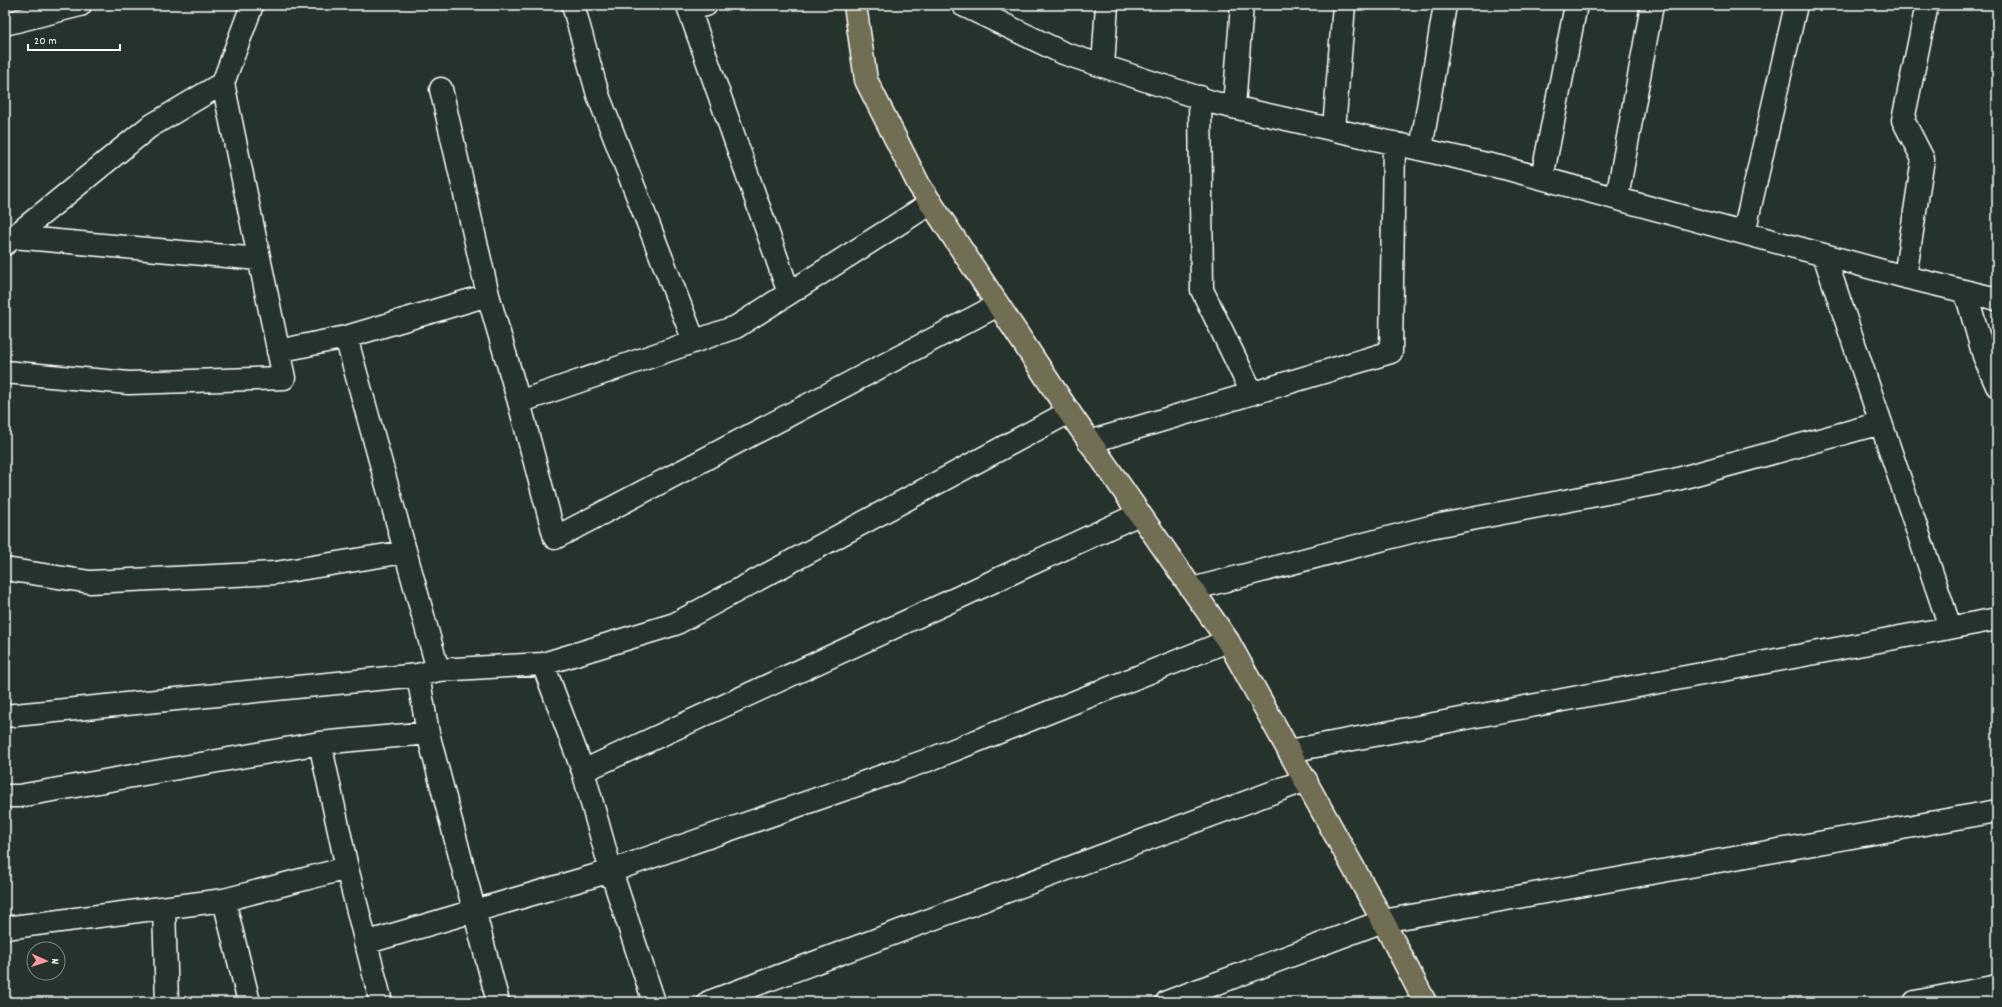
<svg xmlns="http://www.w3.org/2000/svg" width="2002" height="1007" viewBox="0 0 2002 1007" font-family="Dekko,sans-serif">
  <rect width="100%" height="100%" fill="#26332d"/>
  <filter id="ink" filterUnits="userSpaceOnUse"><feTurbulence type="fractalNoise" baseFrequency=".025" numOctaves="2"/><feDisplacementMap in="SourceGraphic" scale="8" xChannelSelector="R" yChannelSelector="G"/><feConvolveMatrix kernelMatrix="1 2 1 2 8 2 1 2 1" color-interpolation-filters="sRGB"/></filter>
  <g filter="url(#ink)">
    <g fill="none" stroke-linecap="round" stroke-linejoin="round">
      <!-- minor casing -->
      <g stroke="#fff" stroke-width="25">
        <path id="minor" d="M573,5l25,90 96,246
          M706,5l-17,4 100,284
          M963,5l100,48 152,50 289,65 401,109 92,22
          M5,24l75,-19
          M1103,66l4,-61
          M441,89l47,206
          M1200,97l2,193 50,103
          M1234,106l8,-101
          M1334,129l10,-124
          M1421,149l24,-144
          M1542,178l34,-173
          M1617,198l35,-193
          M1744,233l52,-228
          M13,237l246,22
          M5,244l144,-117 74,-44 29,-78
          M1824,255l126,372
          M1905,277l18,-118 -20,-39 24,-115
          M1966,293l18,63 13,30
          M346,337l92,333
          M278,351l68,-14 142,-42 31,107 217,-75 195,-124
          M5,372l124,11 155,-5 -61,-295
          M519,402l36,136 443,-233
          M1089,442l302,-90 3,-209
          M5,569l85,13 185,-9 130,-21
          M1192,589l238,-62 244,-47 207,-57
          M543,664l40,107 28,100 43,131
          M418,675l10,58 70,269
          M5,716l413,-41 20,-5 105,-6 132,-40 394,-212
          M320,743l27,125 34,134
          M1289,751l708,-132
          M583,771l556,-257
          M5,796h14l301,-53 108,-10
          M224,900l25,102
          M164,909l3,93
          M5,928l219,-28 123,-32
          M365,943l246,-72 320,-112 297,-118
          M709,1002l597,-222
          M1167,1002l216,-81 614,-110
          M1915,1002l82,-16"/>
      </g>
      <!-- major casing -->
      <g stroke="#fff" stroke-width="25">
        <path id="major" d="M855,5l11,75 53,105 150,227 159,229 155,280 42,81"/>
      </g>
      <!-- minor -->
      <use href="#minor" stroke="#26332d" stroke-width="22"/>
      <!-- major -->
      <use href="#major" stroke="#726e52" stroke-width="22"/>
    </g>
  </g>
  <!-- margin -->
  <rect width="2002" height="1007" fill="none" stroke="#26332d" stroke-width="20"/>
  <rect x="10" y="10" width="1982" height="987" fill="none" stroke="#fff" stroke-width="1.5" filter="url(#ink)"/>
  <!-- north arrow -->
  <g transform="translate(46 961) rotate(93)"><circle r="19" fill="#26332d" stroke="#7d8581"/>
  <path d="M0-3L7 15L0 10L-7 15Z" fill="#ff9aa2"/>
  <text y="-6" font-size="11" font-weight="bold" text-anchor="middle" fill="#ffffff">N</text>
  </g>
  <!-- scale -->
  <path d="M28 44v6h92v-6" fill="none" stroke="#ffffff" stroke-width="2"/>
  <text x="34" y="44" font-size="12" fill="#ffffff" stroke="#26332d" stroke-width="3" paint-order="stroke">20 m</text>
</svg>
